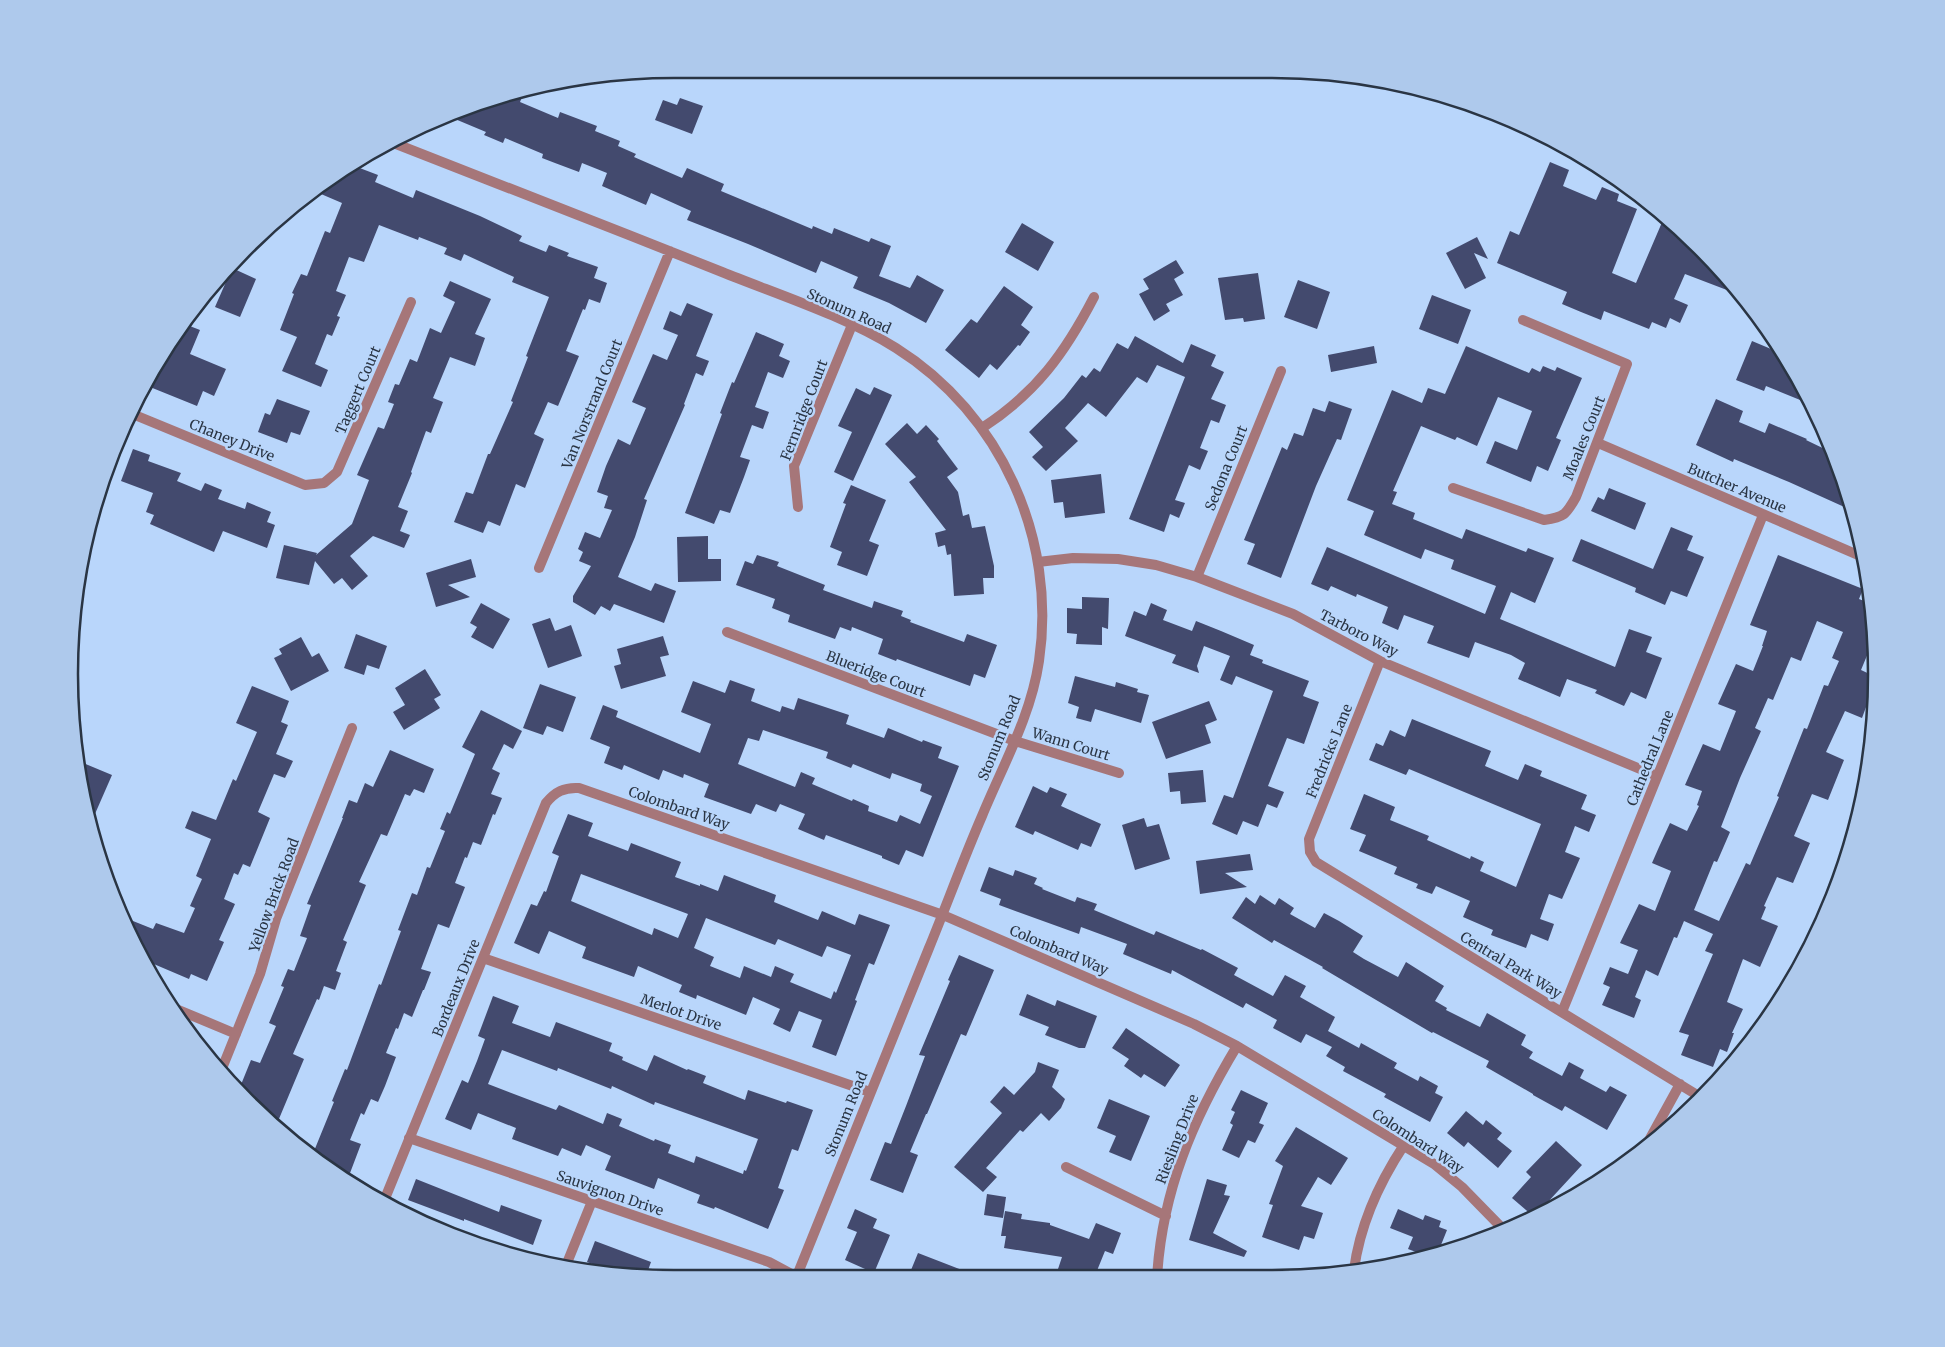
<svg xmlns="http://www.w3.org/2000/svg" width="1945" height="1347" viewBox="0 0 1945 1347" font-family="Merriweather,serif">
  <rect width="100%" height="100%" fill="#b9d6fb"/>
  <!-- building -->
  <path fill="#434a6e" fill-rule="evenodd" d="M510,92l12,5 -2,5 38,16 2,-6 37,14 -2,5 25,10 -2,5 18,8 -2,3 48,21 5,-10 37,16 -3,7 91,38 1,-3 19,8 2,-6 35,14 2,-4 20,8 -12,30 31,12 7,-13 27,15 -18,33 -37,-20 -36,-15 5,-11 -37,-16 -5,12 -68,-29 -61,-24 4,-9 -40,-18 -5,12 -44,-19 5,-13 -25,-10 -3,9 -24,-9 -13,-5 1,-4 -38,-16 -2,5 -19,-8 2,-3 -43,-18z
    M680,98l23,8 -11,28 -37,-14 8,-20 14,5z
    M1550,162l19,8 -6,16 33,14 6,-13 17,7 -2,7 20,8 -25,64 24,10 27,-63 12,5 24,21 41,49 -55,-21 -11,25 14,6 -8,18 -10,-5 -4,10 -14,-6 -3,7 -45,-18 -3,9 -20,-8 -19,-8 5,-12 -70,-29 13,-32 9,4z
    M346,166l10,4 1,-3 21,8 -3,7 38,16 3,-8 64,26 42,20 -3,5 27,11 3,-7 20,8 -2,3 31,11 -4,11 13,5 -7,20 -11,-4 -4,11 -2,-1 -17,42 13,5 -21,50 -10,-4 -14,32 10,5 -19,49 -9,-4 -16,42 -12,-5 -5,12 -29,-11 12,-30 7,2 15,-40h2l23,-52 -2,-1 17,-44 -2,-1 23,-59 -37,-15 2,-5 -50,-23 -3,7 -17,-7 3,-6 -28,-11 -1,3 -39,-15 -15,37 -15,-5 -13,34 10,4 -9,21 3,1 -8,19 -5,-2 -12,30 13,6 -7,17 -39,-16 15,-34 -17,-7 14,-36 -2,-1 9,-19 6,2 18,-45 5,2 12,-30 -28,-12 24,-20z
    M1022,223l32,19 -16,29 -33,-19z
    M1477,237l11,22 -14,-6 12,25 -21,11 -19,-36z
    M1176,260l8,13 -10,6 9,16 -17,9 4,7 -16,10 -15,-27 10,-5 -6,-10z
    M232,268l24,11 -16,38 -25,-10z
    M1258,273l7,46 -21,3 -1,-4 -18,2 -7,-42z
    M1298,280l32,12 -13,37 -33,-12z
    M450,281l41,18 -16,35 10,4 -10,28 -25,-9 -17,41 10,4 -12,31 -5,-2 -15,41 1,1 -14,34 10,4 -8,20 10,4 -6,13 -31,-12 -23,20 18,20 -16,14 -10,-12 -8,6 -19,-23 -6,24 -33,-7 8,-33 33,8 -1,2 36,-31 17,-44 -12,-5 21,-48 6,2 10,-25 -6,-2 7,-18 4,1 11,-26 7,3 13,-34 11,5 14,-31 -12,-6z
    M1004,286l29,21 -12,18 9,7 -10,14 -2,-1 -21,25 -7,-6 -11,14 -34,-28 26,-31 6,4z
    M1432,295l39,15 -13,34 -39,-15z
    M687,303l26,11 -17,42 13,5 -6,15 -7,-3 -12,31 1,1 -41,94 3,1 -12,37 -17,40 33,14 4,-8 21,8 -12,32 -50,-19 -4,7 -9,-5 -6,9 -22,-13v-6l18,-30 -12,-5 4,-9 -5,-3 7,-17 15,6 12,-28 -8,-2 4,-12 -11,-4 9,-26 12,-27 12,6 16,-37 -14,-6 21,-48 14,6 11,-25 -15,-6 7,-18 11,5z
    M182,323l18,7 -10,24 36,15 -12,27 -11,-5 -6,15 -52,-21 26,-47z
    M756,332l28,12 -5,12 11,5 -7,17 -15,-6 -13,35 14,5 -6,17 -11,-4 -12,32 10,3 -6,17 -14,36 -10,-3 -6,14 -29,-11 37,-99 -2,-1 12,-31 2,1z
    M1135,336l48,27 8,-19 25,11 -5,11 13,6 -13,27 15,6 -7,18 -8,-3 -11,28 8,3 -8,19 -11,-5 -14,35 10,3 -6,15 -9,-4 -6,18 -35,-13 56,-142 -28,-12 -10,18 -10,-6 -31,40 -18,-14 -23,25 13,13 -32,30 -14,-14 11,-10 -14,-15 35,-34 18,-23 4,3 8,-10 6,4 17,-29 11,6z
    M1752,341l31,13 27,50 -44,-18 -2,5 -28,-11z
    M1374,346l3,17 -46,9 -3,-17z
    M1466,346l63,27 3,-5 8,4 3,-6 12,5 2,-4 25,11 -26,60 5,2 -13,31 -11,-5 -6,16 -45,-19 9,-22 22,9 15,-39 -34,-14 -21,49 -20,-9 -2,3 -34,-14 -28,65 4,1 -5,12 23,9 -2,6 49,20 4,-10 60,23 2,-4 26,10 -19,45 -24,-11 -11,27 115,48 14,-38 23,8 -6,15 16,6 -16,41 -15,-7 -7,14 -29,-13 2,-3 -30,-11 -7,18 -42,-18 7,-16 -14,-8 -36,-13 -6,16 -42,-15 7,-17 -30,-11 -6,15 -16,-7 6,-16 -31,-13 -1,3 -25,-11 -3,5 -17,-7 16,-37 158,67 11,-28 -45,-17 3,-9 -29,-11 -4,10 -57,-24 10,-24 -27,-11 45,-110 30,13 6,-15 17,6z
    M874,387l18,8 -39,86 -19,-9 18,-40 -14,-6 18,-38 14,7z
    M277,399l33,12 -10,24 -9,-3 -4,11 -29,-11 7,-19 5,2z
    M1716,399l27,12 -4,11 26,11 4,-10 38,16 -1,1 27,13 18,57 -62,-28 -55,-23 -1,3 -37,-17z
    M1329,401l23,8 -11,31 -4,-1 -21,47 -35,92 -34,-14 8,-20 -11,-4 38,-93 5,3 7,-17 9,3 10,-28 12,4z
    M907,423l10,11 9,-9 13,14 -2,2 21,28 -11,8 11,15 5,24 6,-2 3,14 13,-2 9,40v12h-11l1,16 -30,2 -3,-42 -4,1 -2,-10 -7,2 -3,-14 11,-3 -37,-48 7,-5 -31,-33z
    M133,449l17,6 -2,6 33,12 -4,8 24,10 4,-8 17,7 -4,9 27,10 2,-7 24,10 -4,10 8,3 -8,23 -44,-17 -9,21 -64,-28 4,-9 -8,-3 7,-19 -32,-12z
    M1101,474l4,39 -40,5 -2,-16 -9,1 -3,-23z
    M851,485l35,15 -17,41 10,4 -12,31 -30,-11 5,-13 -12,-5 16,-43 -3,-1z
    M1609,488l37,15 -11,27 -44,-19 7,-14 6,3z
    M1671,527l22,9 -6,14 17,7 -17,40 -16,-6 -6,14 -30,-13 1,-4 -64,-27 9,-22 72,30z
    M708,536v23h13v22l-43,1 -1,-45z
    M757,555l22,7 -2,4 48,19 -2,5 49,18 2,-7 29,10 -2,5 10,4 -1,2 54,20 3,-8 30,11 -12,33 -11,-4 -4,12 -73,-27 -1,2 -18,-7 5,-15 -31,-12 -1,4 -11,-4 -5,12 -47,-17 2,-7 -18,-7 3,-9 -39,-14 9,-24 8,3z
    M1778,555l85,34 -4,10 10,4 4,38 -12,29 15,7v3l-14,38 -17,-7 -19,41 18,8 -16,40 -16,-6 -18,42 16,7 -17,40 -16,-6 -13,29 2,1 -5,12 17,7 -18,41 -17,-8 -16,43 16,7 -11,24h2l-7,19 -7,-3 -7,18 -32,-12 8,-20 -10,-3 34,-78 -8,-3 8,-17 -29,-13 -7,17 -3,-1 -16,39 -12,-6 -11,27 6,3 -7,18 -32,-13 8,-18 -7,-3 7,-17 18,7 10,-24 -18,-7 19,-39 16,7 16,-40 -19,-8 7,-16 11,-24 17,8 12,-25 -2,-1 5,-14 -17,-6 18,-41 17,7 16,-40 -18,-7 18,-40 17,7 10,-25h-1l5,-15 -17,-6zM1817,621l26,11 -11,26 7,3 -11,25 -4,-1 -17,44 -3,-1 -27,68 2,1 -29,68 -4,-2 -27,58 -25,-11 20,-49 3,1 13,-30 -9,-5 19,-49 21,-47 -6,-3 13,-30 5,2 18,-43 10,4z
    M471,559l5,18 -28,8 22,12 -34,10 -10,-34z
    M1082,597l27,1 -1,31 -6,-2v18l-26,-1 1,-10 -10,-1v-25l15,1z
    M481,603l29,16 -17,30 -22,-12 6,-10 -7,-4z
    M1151,603l16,7 -4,10 29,11 4,-10 25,10 33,14 -4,10 13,5 -1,3 47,18 -6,15 16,6 -9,25 -6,17 -17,-6 -19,48 16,6 -7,16 -10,-4 -9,23 -15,-6 -6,14 -25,-11 12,-29 9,3 40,-107 -37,-15 -4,9 -12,-5 10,-24 -26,-10 -7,20 2,7 -27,-10 4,-8 -51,-19 9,-25 12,5z
    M550,618l5,13 16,-6 11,31 -34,12 -16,-44z
    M356,634l31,12 -8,23 -12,-4 -3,10 -20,-7z
    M663,636l6,19 -9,2 6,19 -45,13 -7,-23 7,-2 -4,-15z
    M301,637l11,20 7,-4 10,18 -38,20 -17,-33 8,-4 -3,-5z
    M425,669l16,26 -7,4 6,9 -36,22 -11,-18 12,-7 -10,-17z
    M1075,676l40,11 1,-5 22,7 -1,3 12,3 -8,28 -46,-14 -4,13 -15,-4 3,-11 -11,-4z
    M730,680l25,9 -4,12 29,11 2,-6 12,4 4,-12 51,17 -3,9 38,14 4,-10 34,14 1,-2 19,7 -4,11 21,8 -36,91 -17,-7 -7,15 -17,-7v-2l-56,-21 -2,5 -26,-11 7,-15 -25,-10 -4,8 -20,-8 -5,10 -47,-17 5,-13 -25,-10 -1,4 -20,-8 -4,10 -35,-15 -2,5 -18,-7 6,-16 -20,-8 13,-34 15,6 -2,6 84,36 11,-29 -30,-12 12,-31 32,12zM763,730l65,22 -2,6 25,10 2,-4 37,15 2,-6 30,11 -2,7 12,5 -12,28 -20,-9 -3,7 -29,-11 1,-5 -16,-7 -1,2 -40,-17 3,-6 -14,-6 -6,15 -57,-23 10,-26 11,3z
    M540,684l36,13 -13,35 -16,-6 -4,9 -20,-7z
    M252,686l37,15 -8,21 7,3 -12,29 17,7 -8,17 -11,-4 -16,38 12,6 -20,49 -7,-3 -5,11 -4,-2 -10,26 11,5 -16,36 5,2 -17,39 -16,-7 -2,5 -47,-20 -11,-18 -8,-24 30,12 3,-6 28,10 11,-25 -5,-2 12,-27 -6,-3 15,-37 -26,-11 7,-17 24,9 17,-41 3,2 21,-49 -21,-9z
    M1209,701l8,19 -12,5 6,18 -45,16 -14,-37z
    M481,710l41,21 -9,18 -9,-5 -12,25 8,4 -9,21 11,4 -7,17 -2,-1 -12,31 -8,-3 -6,16 -2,-1 -10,26 10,4 -16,41 -11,-4 -17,45 10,3 -7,18h-1l-11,27 -8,-4 -6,16 -2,-1 -10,25 10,4 -11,29 -7,16 -7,-3 -7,16 -3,-2 -11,27 11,4 -14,37 -10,-5 -25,-20 22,-54 -2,-1 13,-32 2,1 32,-86 2,1 20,-54 -3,-1 14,-37 5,2 10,-28 3,1 15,-37 -5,-2 7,-17 3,2 25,-60 -13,-7z
    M1412,719l79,32 -6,15 33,14 7,-16 17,7 -2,5 47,19 -6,14 15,6 -7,17 -14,-6 -10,26 15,6 -18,41 -13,-5 -9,25 14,5 -6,17 -17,-7 -5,14 -35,-13 2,-5 -30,-13 7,-16 -34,-15 -4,8 -16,-6 2,-4 -24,-10 3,-7 -38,-16 7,-16 -16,-6 14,-35 31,13 -5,13 39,16 -2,4 43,19 1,-3 13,6 -4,9 36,16 25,-63 -132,-55 -3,6 -37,-15 7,-17 7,3 7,-16 15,7z
    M390,750l44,19 -10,24 -10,-4 -4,7 -5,-2 -18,42 -6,-2 -22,48 7,3 -23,55 4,2 -11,29 5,2 -6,17 -11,-4 -5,14 -2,-1 -24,55 11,5 -28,67 -30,-25 -8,-9 13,-32 9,3 16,-37 -7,-3 15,-36 -3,-1 7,-17 6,2 13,-33 -7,-2 11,-31 -4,-1 36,-86h-1l7,-18 8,3 8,-20 8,4z
    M76,760l36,15 -21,48 -11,-32z
    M1203,770l3,32 -25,2 -1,-13 -10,1 -2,-19z
    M1033,786l14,7 3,-6 17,7 -6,12 40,18 -10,23 -10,-4 -3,7 -43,-19 -2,4 -18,-8z
    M568,814l25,9 -5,13 40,15 3,-8 50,19 -6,15 25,9v-2l18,7 6,-16 52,20 -2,7 44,18 4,-9 33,14 4,-11 31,11 -16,40 -5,-2 -14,37 2,1 -21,55 -24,-9 10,-27 -23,-9 -9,21 -17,-8 7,-15 -27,-12 -7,18 -49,-20 -1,4 -17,-7 3,-7 -44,-19 -4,11 -52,-19 4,-11 -37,-16 -10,23 -25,-11 17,-39 6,2 7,-15 2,1 13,-36 -7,-3zM581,874l107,40 -10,24 -24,-10 -2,7 -81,-34zM706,918l69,27 3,-6 44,18 5,-11 24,9 -15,38 -2,-2 -3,8 -41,-17 4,-8 -19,-8 -4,11 -27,-11 -4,12 -30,-12 4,-9 -20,-9z
    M1144,818l3,9 12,-3 11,35 -35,11 -13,-45z
    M1250,854l3,16 -28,3 22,14 -47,7 -4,-33z
    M989,867l24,9 2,-6 22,8 -3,6 9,4 -1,1 33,13 2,-5 20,7 -3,6 60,25 2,-4 45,19 1,-1 36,19 -4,7 39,21 12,-21 21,11 -6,11 35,20 -7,14 31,17 2,-5 36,20 -3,5 24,13 2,-5 18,10 -3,7 8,4 -13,25 -46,-25 2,-3 -43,-23 2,-4 -19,-11 6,-9 -26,-13 -5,9 -28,-15 4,-8 -31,-17 -3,5 -71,-38 -1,4 -48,-20 4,-10 -46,-17 -2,7 -80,-29 2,-6 -21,-8z
    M1260,895l15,10 4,-7 15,10 -4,6 25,14 9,-15 15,8 24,15 -10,16 11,7 34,18 8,-15 38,24 -9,15 12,7 -1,2 34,17 7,-14 39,22 -5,10 12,7 -4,6 33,18 7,-14 15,8 -4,8 26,14 4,-6 17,9 -20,35 -42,-24 -3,5 -29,-16v-1l-47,-27 3,-6 -56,-29 -1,1 -110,-65 1,-1 -49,-27 -2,3 -40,-25 14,-21 9,7z
    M959,955l35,15 -28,66 -5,-2 -34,80h-1l-16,38 8,3 -15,38 -33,-13 15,-38 6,2 15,-38 19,-50 -6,-1 31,-74 -2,-1z
    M1027,994l28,12 2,-6 40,16 -12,32h-6l-34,-13 4,-8 -30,-12z
    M493,996l26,10 -7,17 38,14 6,-15 56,21 -3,8 14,6 -1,3 25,11 7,-16 33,15 1,-1 18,7 -3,7 42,17 3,-10 38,13 1,-2 26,9 -15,41 -6,-2 -14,39 6,2 -16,39 -53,-22 -1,2 -17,-6 3,-8 -42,-17 -4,11 -49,-19 6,-14 -25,-11 -5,11 -19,-8 -4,8 -46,-17 4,-11 -38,-15 -7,17 -26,-11 17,-39 6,3 9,-22 8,-22 -7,-3zM502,1050l55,21 1,-3 53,21 1,-3 42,19 1,-3 103,37 -12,32 -2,-1 -1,4 -47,-18 -2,7 -26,-10 3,-8 -16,-6 -1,2 -35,-15 3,-7 -15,-6 -4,11 -44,-19 -3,5 -68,-26z
    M1126,1028l54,37 -15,22 -21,-13 -3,4 -17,-12 5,-7 -17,-11z
    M1038,1062l21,8 -7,17 13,12 -4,9 -12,13 -8,-8 -18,19 -3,-2 -34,38 11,9 -14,15 -29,-25 48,-54 -12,-11 14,-16 10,9 21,-23z
    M1241,1090l27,13 -9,20 5,2 -9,18 -7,-3 -9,18 -17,-8 11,-25 -3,-2 5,-11 -4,-2z
    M1109,1099l41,17 -19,45 -22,-9 7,-16 -19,-8z
    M1466,1111l17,14 3,-5 16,13 -5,6 15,12 -14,17 -30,-26 -4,5 -17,-14z
    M1296,1127l52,31 -17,27 -13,-8 -17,29 22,7 -9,26 -10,-3 -5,14 -37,-13 11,-32 -4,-1 14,-38 -8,-5z
    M1556,1141l26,24 -48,52 -22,-19 19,-21 -5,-5z
    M416,1179l83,33 2,-7 41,15 -9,25 -69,-26v2l-56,-21z
    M1207,1179l20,6 -3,10 6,1 -17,37 34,18 -3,6 -55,-17z
    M987,1194l19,3 -3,21 -19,-3z
    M855,1209l22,10 -4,9 17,7 -16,38 -29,-13 12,-28 -10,-4z
    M1398,1209l25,11 2,-5 16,6 -2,6 8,3 -8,20 -15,5 -16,-6 5,-12 -23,-9z
    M1005,1211l17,3 -1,5 29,4v2l39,14 7,-16 25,10 -8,21 -8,-3 -11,27h-10l-26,-9 4,-12 -58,-9 2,-12h-5z
    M595,1241l56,21 -5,14 -32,-4 -27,-10z
    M918,1253l62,24v1h-61l-10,-3z"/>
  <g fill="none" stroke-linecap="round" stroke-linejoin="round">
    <!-- minor -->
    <path stroke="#a67679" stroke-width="10" d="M391,142c111,43 221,86 331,130 57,23 123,44 174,76 105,66 161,191 143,313 -8,55 -36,104 -57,155 -19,44 -35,88 -53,132 -45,110 -89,220 -133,330
      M130,413l175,72 19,-2 13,-11 74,-170
      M982,428c54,-35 83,-75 112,-131
      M1598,443l267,115
      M1453,488l91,32c20,-3 22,-5 32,-23l51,-133 -104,-44
      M798,507l-4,-41 58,-141
      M1038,562l35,-4 45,1 38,6 41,12 96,37 87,47 277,115
      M539,568l131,-317
      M1197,577l84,-206
      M727,632l288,109 104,32
      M1380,661l-71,178 1,13 6,10 386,236
      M1821,923l16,-41
      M483,958l387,134
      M169,1006l67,28
      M1562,1012l201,-497
      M221,1071l39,-97 16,-55 76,-191
      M409,1138l360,124 30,16
      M1647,1144l33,-60
      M1066,1167l100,49
      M384,1201l162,-398c9,-11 18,-16 33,-15l364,127 251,109 43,22 197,118 28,23 40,41
      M565,1268l27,-67
      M1354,1270c6,-46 25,-87 50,-125
      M1157,1278c5,-87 36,-159 80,-232"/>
  </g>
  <g text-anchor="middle" stroke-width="5" stroke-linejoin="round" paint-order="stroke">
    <!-- street labels -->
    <g font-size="14" fill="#2a3544" stroke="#b9d6fb">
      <text transform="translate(849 311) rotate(24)" y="5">Stonum Road</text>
      <text transform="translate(358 390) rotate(-67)" y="5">Taggert Court</text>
      <text transform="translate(592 404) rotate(-68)" y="5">Van Norstrand Court</text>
      <text transform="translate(804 410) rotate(-69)" y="5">Fernridge Court</text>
      <text transform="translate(1584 438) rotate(-68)" y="5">Moales Court</text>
      <text transform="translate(232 440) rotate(22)" y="5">Chaney Drive</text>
      <text transform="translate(1226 468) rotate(-68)" y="5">Sedona Court</text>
      <text transform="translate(1737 488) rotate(23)" y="5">Butcher Avenue</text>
      <text transform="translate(1359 633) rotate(27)" y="5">Tarboro Way</text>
      <text transform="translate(876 674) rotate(21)" y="5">Blueridge Court</text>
      <text transform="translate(999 738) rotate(-68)" y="5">Stonum Road</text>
      <text transform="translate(1071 744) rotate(17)" y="5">Wann Court</text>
      <text transform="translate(1329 751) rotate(-68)" y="5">Fredricks Lane</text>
      <text transform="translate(1650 758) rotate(-68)" y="5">Cathedral Lane</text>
      <text transform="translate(679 808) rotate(19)" y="5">Colombard Way</text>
      <text transform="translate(274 895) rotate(-70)" y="5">Yellow Brick Road</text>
      <text transform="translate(1059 950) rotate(23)" y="5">Colombard Way</text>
      <text transform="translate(1511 965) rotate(31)" y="5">Central Park Way</text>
      <text transform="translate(456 988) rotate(-68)" y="5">Bordeaux Drive</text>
      <text transform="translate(681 1012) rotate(19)" y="5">Merlot Drive</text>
      <text transform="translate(846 1114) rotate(-68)" y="5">Stonum Road</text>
      <text transform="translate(1177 1139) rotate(-69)" y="5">Riesling Drive</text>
      <text transform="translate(1418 1141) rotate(33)" y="5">Colombard Way</text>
      <text transform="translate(610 1193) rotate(19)" y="5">Sauvignon Drive</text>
    </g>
  </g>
  <!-- crop -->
  <path d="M0 0H1945V1347H0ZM674 78H1272A596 596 0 0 1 1868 674V674A596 596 0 0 1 1272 1270H674A596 596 0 0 1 78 674V674A596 596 0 0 1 674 78Z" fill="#aec9ec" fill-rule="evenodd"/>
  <path fill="none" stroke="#2a3544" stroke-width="2.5" d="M674 78H1272A596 596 0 0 1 1868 674V674A596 596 0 0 1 1272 1270H674A596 596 0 0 1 78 674V674A596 596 0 0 1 674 78Z"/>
</svg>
